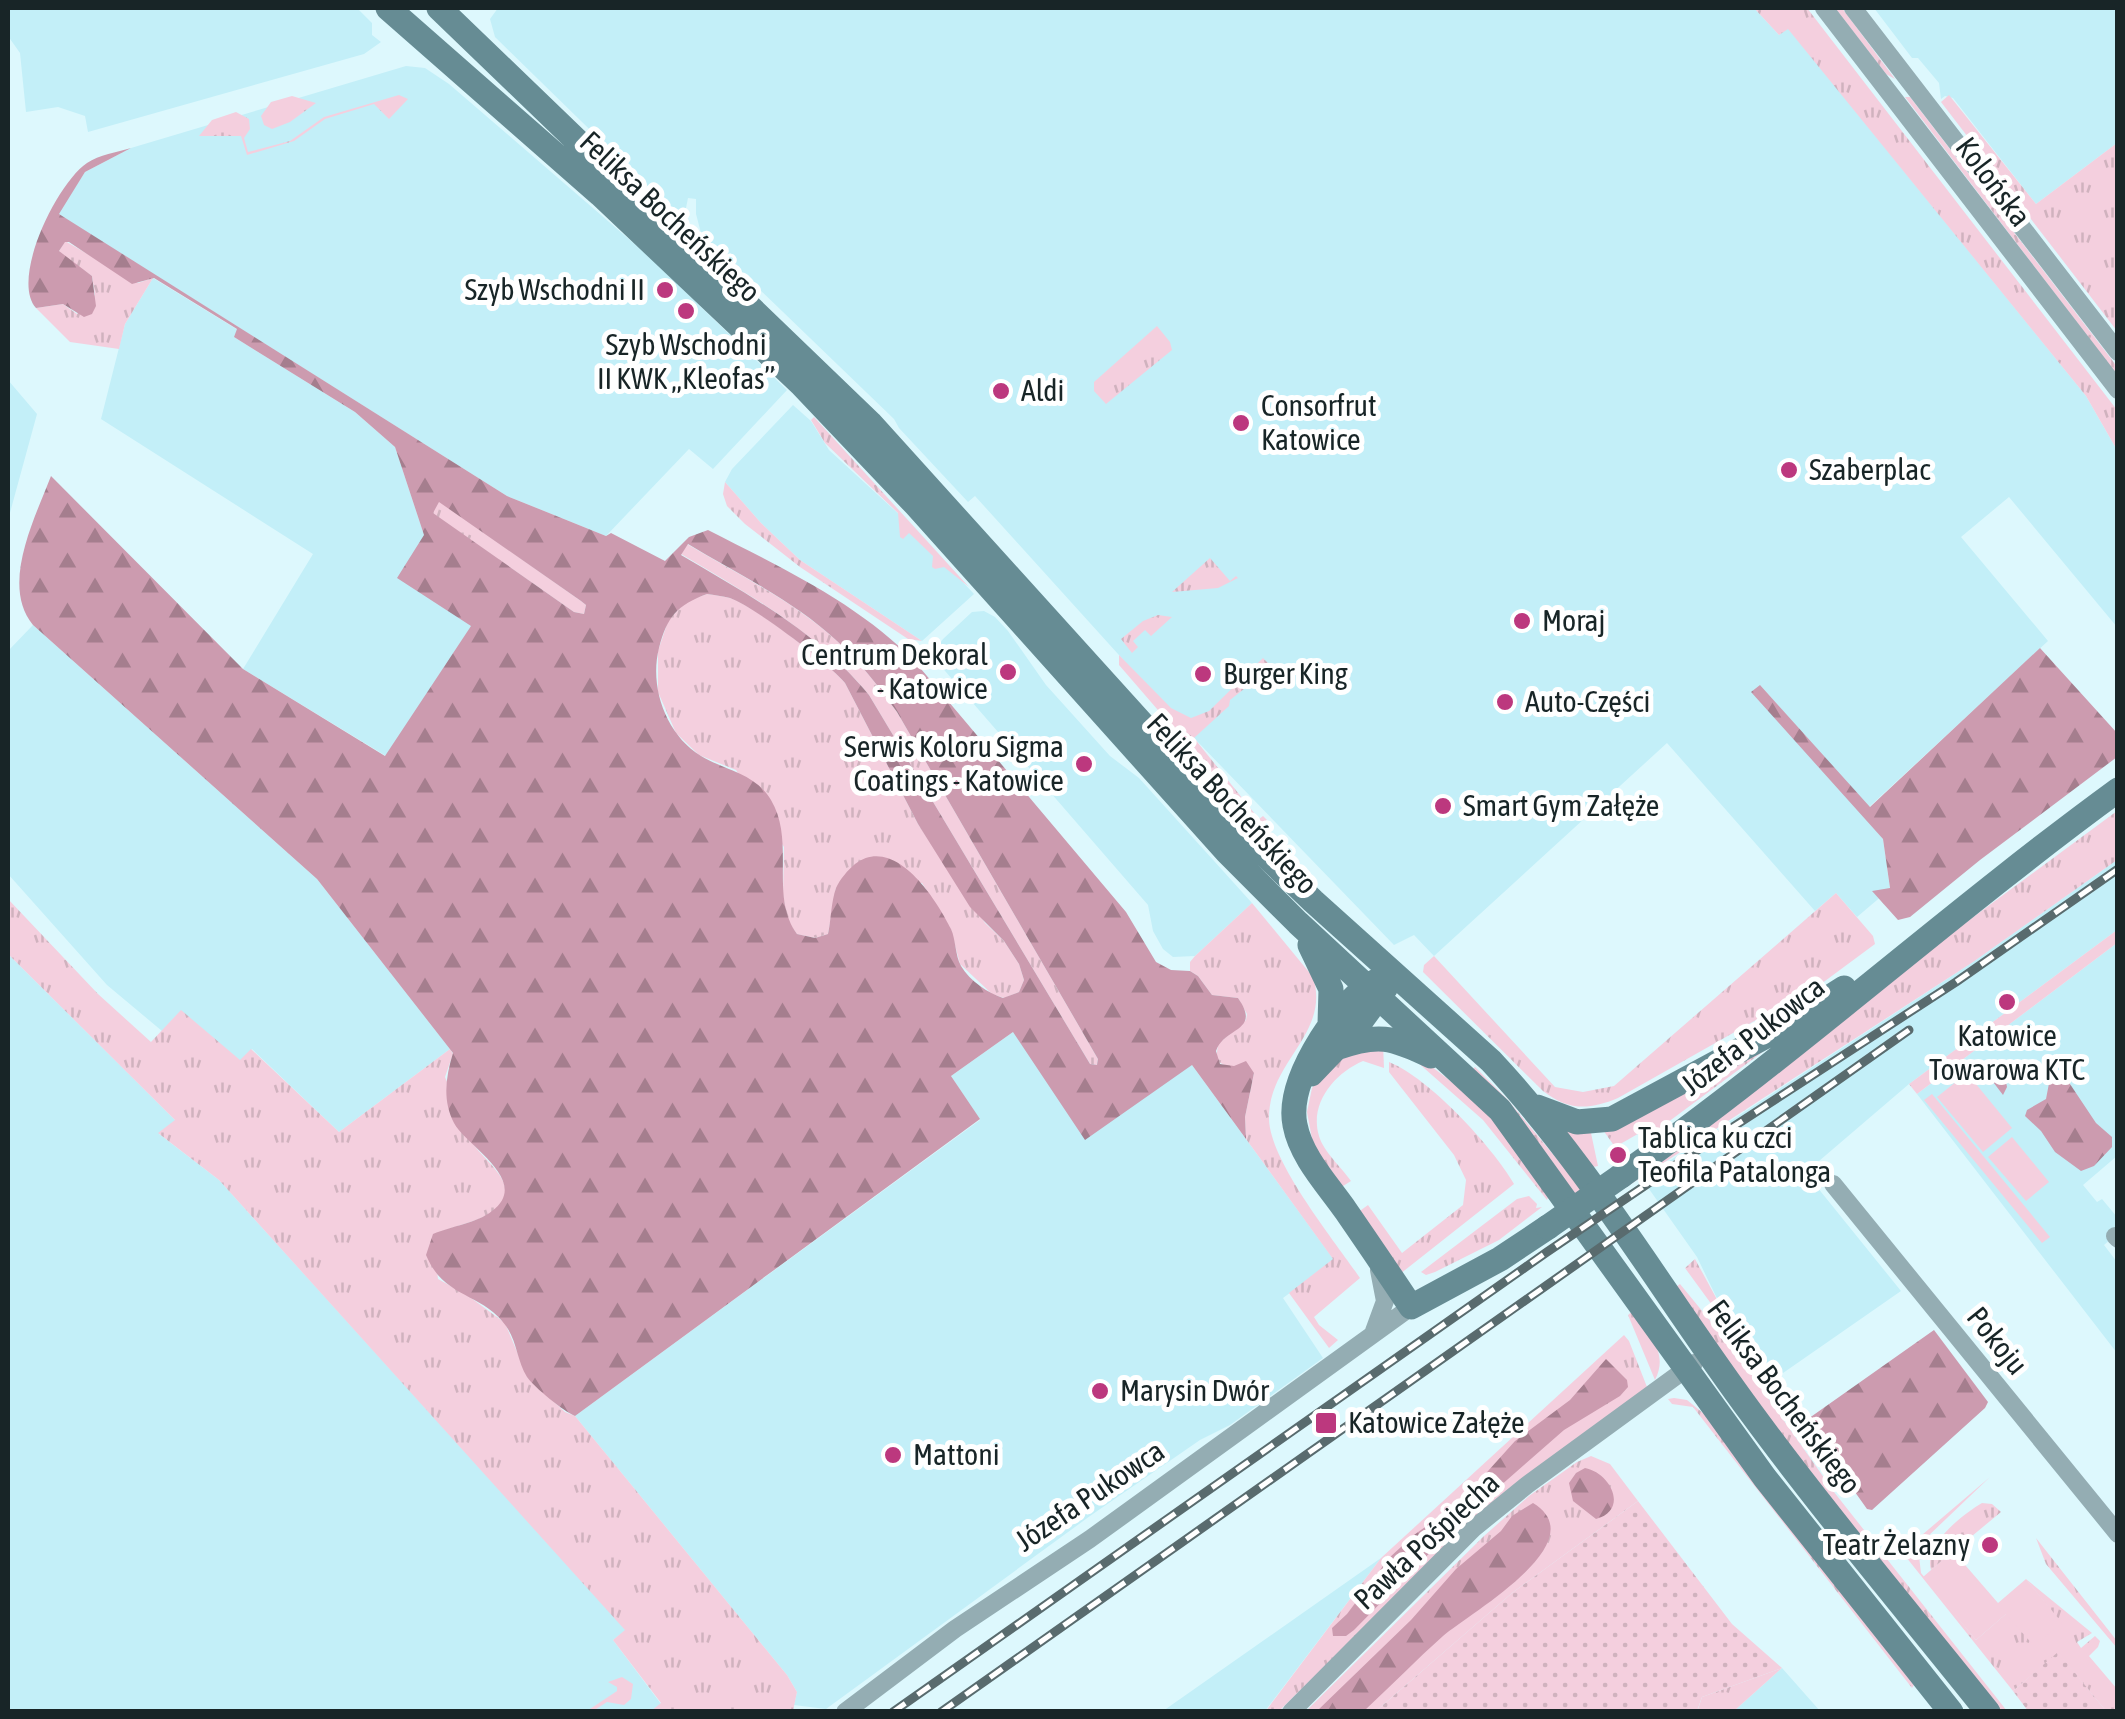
<svg xmlns="http://www.w3.org/2000/svg" width="2125" height="1719" viewBox="0 0 2125 1719" font-family="'Asap Condensed',sans-serif">
  <defs>
    <pattern id="grass-tufts" width="24" height="20" patternUnits="userSpaceOnUse" patternTransform="scale(2.5)"><rect width="24" height="20" fill="#f4cfde"/><path d="M3 7l-1-3M5 7V3M7 7l1-3M15 17l-1-3M17 17v-4M19 17l1-3" fill="none" stroke="#d0b2be"/></pattern>
    <pattern id="forest-firs" width="22" height="20" patternUnits="userSpaceOnUse" patternTransform="scale(2.5)"><rect width="22" height="20" fill="#cc9baf"/><path d="M5 1l3.5 6h-7zM16 11l3.5 6h-7z" fill="#a57e8e"/></pattern>
    <pattern id="garden-dots" width="8" height="8" patternUnits="userSpaceOnUse" patternTransform="scale(2.5)"><rect width="8" height="8" fill="#f4cfde"/><path d="M2 2h.1M6 6h.1" fill="none" stroke="#d0b2be" stroke-width="1.8" stroke-linecap="round"/></pattern>
  </defs>
  <rect width="100%" height="100%" fill="#ddf8fd"/>
  <!-- built -->
  <path fill="#c3eff8" d="M8,8h349l15,15v12l9,7 -17,12 -276,78 -3,-16 -27,-9 -32,5 -6,-59 -12,-17z
    M498,8h1256l25,27 9,-7 298,368 31,54v177l-108,-130 -48,40 87,104 -179,166 -109,-122 123,154 7,50 -33,28 -21,-24 -21,18 -148,-168 -233,213 -20,-21 -20,10 -200,-207 -219,-242 -7,6 -69,-74 -5,-9 -193,-186 -5,-19v-15l-8,-1 -2,10 -5,4 -16,-9 -170,-166 -5,-18z
    M1874,8h240l4,5 -1,130 -81,61 -83,-106 -8,-2 -4,3 -2,-16 -21,-25h-6z
    M406,66l19,2 24,16 196,169 142,137 -74,79 -24,-20 -83,87 -99,-40 -449,-282 27,-42 46,-24z
    M153,278l85,52 -4,7 121,75 40,35 29,88 48,90 -86,131 -143,-87 70,-115 -212,-135 24,-95z
    M8,380l29,34 -29,106z
    M793,405l18,16 18,29 73,67 72,77 -52,47 -122,-81 -39,-37 -36,-41 7,-13z
    M984,611l11,6 13,14 38,54 64,71 29,22 113,125 -57,53 -22,1 -10,-8 -10,-18 -5,-26 -209,-241 -1,-18 5,-7 29,-27z
    M33,625l284,254 133,170 -111,83 -87,-83 -12,12 -59,-50 -19,20 -55,-46 -99,-111v-223z
    M2117,860v70l-208,154 -97,83 4,5 -7,5 92,114 -131,91 -47,-62 2,-5 -28,-58 -55,-78 331,-217z
    M2117,943v213l-34,29 14,17 5,-3 15,18v17l-13,11 13,17v91l-200,-259z
    M8,954l168,167 -17,13 60,46 407,450 -13,10 48,64 -10,8 -643,-1z
    M1013,1032l179,33 142,195 -51,38 40,60 -93,67 -30,15 -110,76 -264,193 -32,-4 3,-13 -10,-17 -212,-259 405,-296 -29,-44z
    M1381,1558l-116,153h-102z
    M1782,1668l38,43h-86z"/>
  <!-- grass -->
  <path fill="url(#grass-tufts)" d="M1754,8h53l310,402v40l-31,-54 -298,-367 -9,6z
    M1835,8h7l53,71 -9,-5z
    M399,95l9,4 -19,20 -15,-15 -49,15 -31,22 -47,14 -6,-19h-42l13,-16 24,-8 13,7 1,10 -6,9 4,14 42,-11 34,-24z
    M1949,95l87,109 81,-61v188l-176,-229z
    M292,96l24,7 -26,19 -18,7 -8,-4 -3,-9 10,-14z
    M1905,97h5l202,263 5,7v8z
    M65,241l73,42 15,-5 -28,46 -6,25 -49,-7 -34,-34 27,-4 14,10 18,-19 -3,-19 -31,-21 -2,-4z
    M1157,326l13,16 2,8 -66,54 -12,-13v-9z
    M814,417l155,170 -25,-20 -9,2 -3,-2 1,-11 -24,-23 -6,6 -3,-2 -2,-24 -73,-70 -14,-23z
    M725,482l36,41 39,37 122,81 -14,-2 -108,-72 -55,-43 -18,-18 -4,-12z
    M439,501l142,100 5,4 -2,9 -10,-2 -142,-99z
    M687,544c50,30 107,57 150,97 23,21 42,46 60,71l201,347 -1,6 -7,-1 -221,-369c-51,-62 -119,-100 -188,-141z
    M1210,558l20,23 6,-5 2,2 -20,10 -46,4z
    M707,594c7,1 16,2 23,4 23,7 100,66 115,85l73,141 67,99 19,18 15,23 5,16 -5,12 -15,6 -12,-4 -32,-30 -9,-34 -29,-47 -86,5 -8,46 -13,4 -18,-4 -10,-13 -4,-27 1,-47 -48,-77 -37,-15 -23,-22 -18,-41v-41l10,-30 17,-19z
    M1158,615l14,2 -21,19 -6,-6 -12,11 5,6 -6,6 -11,-14 22,-18z
    M1119,655l52,53 20,10 18,-7 54,-53 9,9 -42,33 -1,6 -35,32 65,81 4,-3 4,4 -8,7 -140,-162z
    M2117,811v49l-144,102 -345,224 -1,-2 288,-224z
    M1836,893l37,43 2,8 -50,37 -207,117c-29,12 -49,13 -75,-7l-120,-119 1,-7 10,-9 121,131 28,5 31,-6z
    M8,899l90,95 53,48 30,-32 59,50 11,-11 88,83 111,-83 3,5 -8,23c9,21 15,46 27,65 12,20 55,45 20,70 -16,11 -41,14 -59,23l5,44 29,16 38,28 23,55 37,34 10,4 212,259 10,17 -4,19h-142l10,-8 -48,-63 12,-10 -406,-450 -61,-47 17,-13 -167,-166z
    M1252,903l61,74c18,57 -45,84 -44,142 1,43 66,122 91,159l-46,39 5,8 19,15 -9,8 -40,-55 44,-34 -87,-120 -1,-22 9,-44c-12,-4 -29,-5 -38,-13l2,-16 28,-24 1,-6 -9,-16 -26,-3 -14,-19 -8,-5v-9l5,-6z
    M2117,930v13l-200,151 -8,-10z
    M1776,1042l-120,89h-13l-28,16 -12,-17z
    M1383,1044l1,24 -21,-7c-28,12 -54,42 -44,75 4,15 23,32 32,45l-11,7 -27,-44 -6,-32 5,-24 22,-29z
    M1414,1053l69,53 67,86 -3,8 -64,-80 -67,-59z
    M1389,1062c40,16 103,84 125,122l-114,90 -43,-61 11,-8 34,48 61,-48 3,-25 -12,-25 -65,-83z
    M1475,1067l33,33 77,93 -9,5 -104,-128z
    M1562,1130l29,3 7,33 -10,2z
    M1529,1196l8,8 -1,4 6,-1 -43,33 -64,32 -9,3 -5,-3 96,-73z
    M1695,1259l31,57 -3,4 -38,-52z
    M1680,1284l55,67 99,141 173,219h-8l-163,-203 -163,-219z
    M1634,1310c15,24 35,43 21,70l-27,-65z
    M1624,1335l5,6 18,46 -178,138 -190,186 -14,1 116,-154z
    M1674,1398l13,2 16,13 211,272 -2,3 -219,-281 -21,-3 -4,-5z
    M1591,1456l19,8 28,37 -126,92 -136,118 -71,1 179,-176 45,-40 48,-34z
    M1990,1477l-65,62 -6,17 2,17 55,67 31,-27 54,10 -35,-44 66,54 -15,9 4,6 14,-12 5,5 -2,6 -9,9 28,33v22h-11l-48,-58 -45,38 -111,-139z
    M1982,1503l10,1 9,8 -70,58c-8,-25 31,-55 51,-67z
    M2036,1538l81,103v7l-71,-84z
    M1782,1668l-48,43 -37,1 5,-15z
    M622,1677l11,7 -2,15 -7,6 -17,-3 -14,9h-6l30,-20v-4l-9,-5z"/>
  <!-- forest -->
  <path fill="url(#forest-firs)" fill-rule="evenodd" d="M131,148l-46,24 -26,42 448,282 99,40 5,-3 54,28 24,-24 19,-7c72,37 152,74 208,133l210,249 30,50 15,8 19,1 8,5 14,19 26,3c24,34 -14,29 -22,53l4,13 14,2 12,-5 8,12 -9,44 1,22 -54,-74 -107,75 -72,-108 -62,44 29,43 -405,297c-12,-5 -40,-28 -48,-39 -10,-16 -10,-36 -21,-51 -24,-34 -62,-27 -80,-71l7,-21c19,-8 44,-11 59,-23 40,-30 -26,-65 -38,-88 -12,-23 -8,-47 -1,-70l-136,-174 -284,-254c-33,-40 2,-107 18,-149l192,193 142,87 86,-130 -74,-48 27,-43 -29,-88 -40,-35 -121,-75 3,-8 -83,-51 -22,6 -63,-42h-4l-6,9 33,25 4,30 -4,8 -8,3 -21,-13 -27,4c-26,-29 21,-125 51,-145 12,-8 30,-11 44,-15zM439,502l142,99 5,4 -2,9 -10,-2 -141,-99zM688,544c49,30 107,57 149,97 23,21 42,46 60,71l201,347 -1,6 -7,-1 -221,-369c-53,-64 -117,-98 -188,-140zM707,594c7,1 16,2 23,4 23,8 100,66 115,85l73,141 52,83 34,34 15,23 5,16 -5,12 -16,6c-15,-5 -33,-17 -42,-32 -6,-11 -5,-26 -10,-37 -15,-31 -57,-95 -96,-65 -7,6 -15,15 -19,24 -5,14 -5,32 -8,46l-13,4 -18,-4c-28,-38 -1,-92 -26,-134 -16,-27 -45,-29 -70,-44 -35,-21 -52,-69 -42,-108 8,-31 18,-43 48,-54z
    M2040,648l77,85v24l-137,103 -70,57 -12,3 -26,-29 18,-3 -7,-49 -132,-147 9,-7 110,122z
    M1994,1061l9,6 4,20 -4,8 -16,-21 1,-11z
    M2055,1075l11,3 30,45 16,14v10l-18,19 -13,5 -26,-19 -14,-21 -16,-15 2,-6 19,-11 4,-21z
    M1934,1330l54,72 -3,6 -113,102 -5,-1 -17,-24 -9,-2 -36,-49v-13z
    M1606,1359l21,21 1,7 -8,9 -56,34 -98,86 -112,114 -8,6h-13l-1,-8 15,-14 42,-56 25,-23 47,-34 54,-60 55,-41z
    M1585,1468c26,5 44,42 11,51l-23,-18 -4,-18 7,-10z
    M1533,1503c64,39 -65,111 -90,133 -27,24 -52,50 -79,75h-47l94,-91 45,-51 45,-38 11,-15z"/>
  <!-- garden -->
  <path fill="url(#garden-dots)" d="M1638,1501l94,123 50,44 -80,29 -5,14h-321l136,-118z
    M2058,1652l48,59h-78l-15,-20z"/>
  <!-- pitch -->
  <path fill="#f4cfde" d="M1967,1073l45,55 -29,24 -46,-55z
    M1932,1094l118,143 -8,6 -118,-143z
    M2012,1137l37,45 -23,19 -38,-44z
    M1953,1551l45,52 28,-24 36,44 -28,23 -28,-32 -30,26 -53,-63z"/>
  <g fill="none" stroke-linecap="round" stroke-linejoin="round">
    <!-- street -->
    <path stroke="#94adb3" stroke-width="18" d="M1824,8l294,382
      M1853,8l265,344
      M1833,1184l285,350
      M2115,1236l3,3
      M1374,1331l11,-30 -6,-31
      M845,1712l110,-83 135,-90 321,-232
      M1291,1712l183,-184 53,-43 167,-122"/>
    <!-- secondary -->
    <path stroke="#668c94" stroke-width="25" d="M388,8l212,186 201,190 115,121 311,347 71,71 202,187 265,368 186,234
      M439,8l431,415 360,398 83,80 178,160c100,107 174,236 261,353 75,102 157,199 236,298
      M1310,945l21,44 -1,35
      M1380,979c-25,12 -44,37 -59,60 -15,24 -32,57 -26,86 6,32 33,60 51,86 22,32 44,64 65,96l89,-48 48,-32
      M1336,1048c42,-15 56,-11 95,8
      M1311,1074l47,-49 28,-38
      M1537,1107l40,15 35,-3 169,-91 63,-40
      M1621,1176c172,-121 327,-262 497,-386"/>
    <!-- rail casing -->
    <g stroke="#596b6e" stroke-width="9">
      <path id="rail" d="M893,1712l654,-460 149,-101 260,-169 162,-113
        M941,1712l968,-682"/>
    </g>
    <!-- rail -->
    <use href="#rail" stroke="#fff" stroke-width="5" stroke-dasharray="15" stroke-linecap="butt"/>
    <!-- secondary-bridge -->
    <path stroke="#668c94" stroke-width="25" d="M1548,1227l73,-51"/>
  </g>
  <!-- markers -->
  <g fill="#bc387e" stroke="#fff" stroke-width="4">
    <circle cx="665" cy="290" r="10"/>
    <circle cx="686" cy="311" r="10"/>
    <circle cx="1001" cy="391" r="10"/>
    <circle cx="1241" cy="423" r="10"/>
    <circle cx="1789" cy="470" r="10"/>
    <circle cx="1522" cy="621" r="10"/>
    <circle cx="1008" cy="672" r="10"/>
    <circle cx="1203" cy="674" r="10"/>
    <circle cx="1505" cy="702" r="10"/>
    <circle cx="1084" cy="764" r="10"/>
    <circle cx="1443" cy="806" r="10"/>
    <circle cx="2007" cy="1002" r="10"/>
    <circle cx="1618" cy="1155" r="10"/>
    <circle cx="1100" cy="1391" r="10"/>
    <rect x="1314" y="1411" width="24" height="24" rx="5"/>
    <circle cx="893" cy="1455" r="10"/>
    <circle cx="1990" cy="1545" r="10"/>
  </g>
  <g text-anchor="middle" stroke-width="10" stroke-linejoin="round" paint-order="stroke">
    <!-- street labels -->
    <g font-size="30" fill="#182527" stroke="#fff">
      <text transform="translate(1993 182) rotate(53)" y="10">Kolońska</text>
      <text transform="translate(670 217) rotate(43)" y="10">Feliksa Bocheńskiego</text>
      <text transform="translate(1232 804) rotate(47)" y="10">Feliksa Bocheńskiego</text>
      <text transform="translate(1753 1036) rotate(-38)" y="10">Józefa Pukowca</text>
      <text transform="translate(1997 1341) rotate(51)" y="10">Pokoju</text>
      <text transform="translate(1784 1397) rotate(53)" y="10">Feliksa Bocheńskiego</text>
      <text transform="translate(1090 1496) rotate(-34)" y="10">Józefa Pukowca</text>
      <text transform="translate(1427 1541) rotate(-43)" y="10">Pawła Pośpiecha</text>
    </g>
    <!-- poi labels -->
    <g font-size="30" fill="#182527" stroke="#fff" text-anchor="start">
      <text x="645" y="300" text-anchor="end">Szyb Wschodni II</text>
      <text x="686" y="355" text-anchor="middle">Szyb Wschodni<tspan x="686" dy="34">II KWK „Kleofas”</tspan></text>
      <text x="1021" y="401">Aldi</text>
      <text x="1261" y="416">Consorfrut<tspan x="1261" dy="34">Katowice</tspan></text>
      <text x="1809" y="480">Szaberplac</text>
      <text x="1542" y="631">Moraj</text>
      <text x="988" y="665" text-anchor="end">Centrum Dekoral<tspan x="988" dy="34">- Katowice</tspan></text>
      <text x="1223" y="684">Burger King</text>
      <text x="1525" y="712">Auto-Części</text>
      <text x="1064" y="757" text-anchor="end">Serwis Koloru Sigma<tspan x="1064" dy="34">Coatings - Katowice</tspan></text>
      <text x="1463" y="816">Smart Gym Załęże</text>
      <text x="2007" y="1046" text-anchor="middle">Katowice<tspan x="2007" dy="34">Towarowa KTC</tspan></text>
      <text x="1638" y="1148">Tablica ku czci<tspan x="1638" dy="34">Teofila Patalonga</tspan></text>
      <text x="1120" y="1401">Marysin Dwór</text>
      <text x="1348" y="1433">Katowice Załęże</text>
      <text x="913" y="1465">Mattoni</text>
      <text x="1970" y="1555" text-anchor="end">Teatr Żelazny</text>
    </g>
  </g>
  <!-- border -->
  <rect width="2125" height="1719" fill="none" stroke="#182527" stroke-width="20"/>
</svg>
